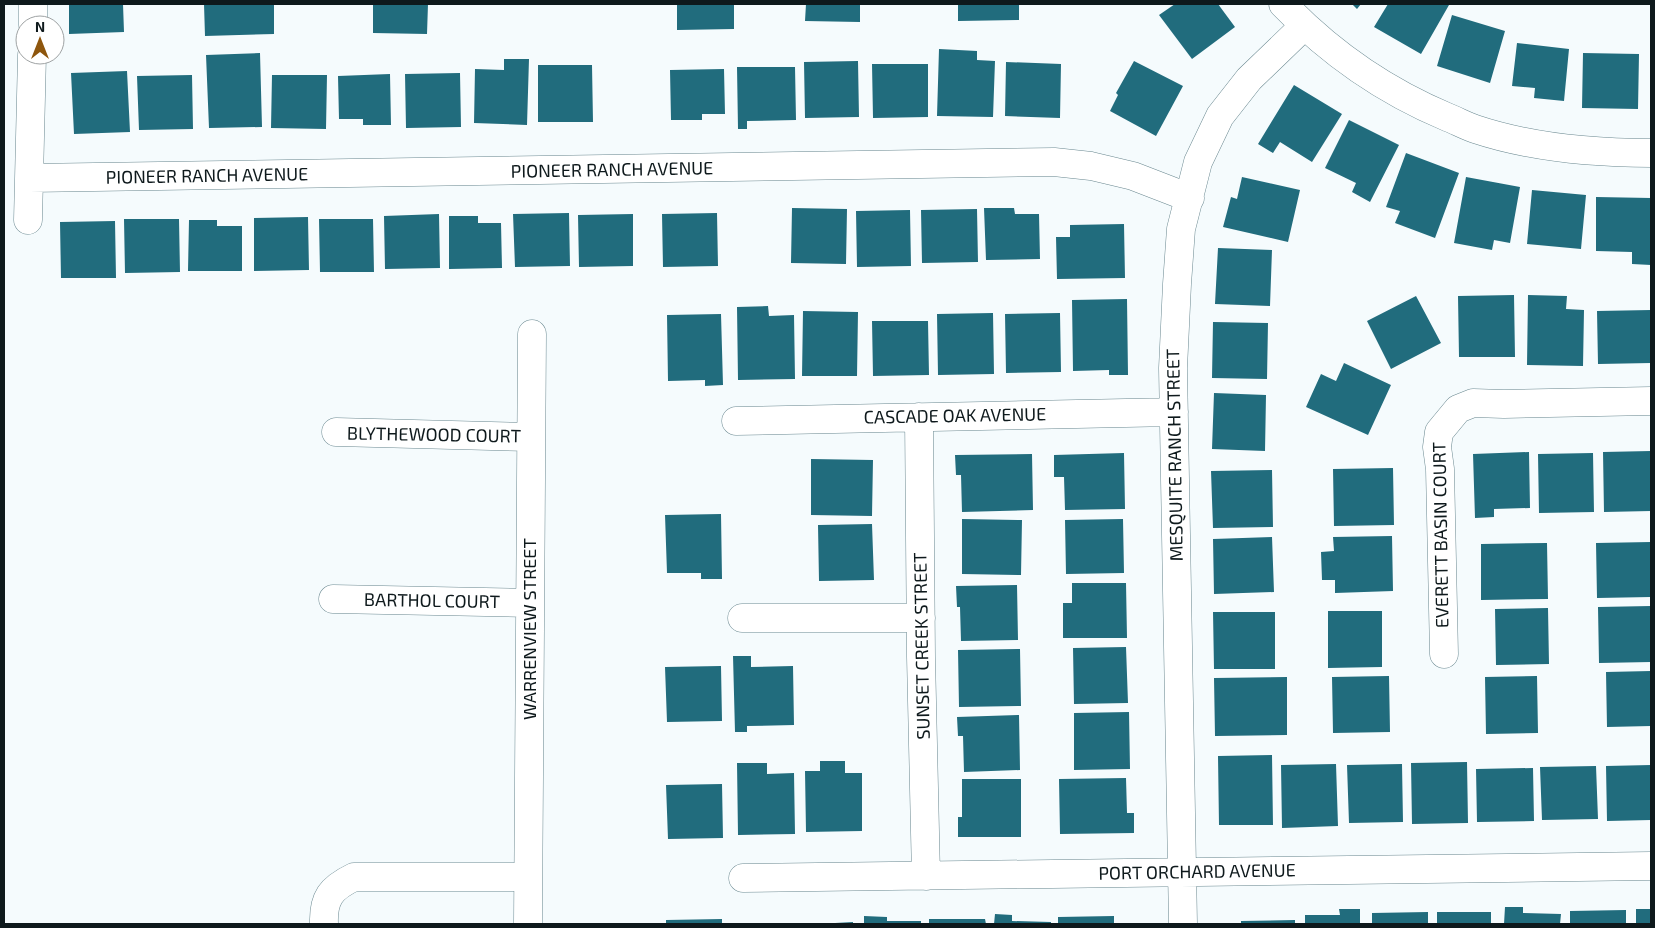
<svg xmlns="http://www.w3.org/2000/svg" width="1655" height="928" viewBox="0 0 1655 928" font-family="'Exo 2',sans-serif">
  <rect width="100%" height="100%" fill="#f5fbfd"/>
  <!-- building -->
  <path fill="#216c7d" d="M69,4h54l1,28 -55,2z
    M204,4h70v30l-69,2z
    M373,4h55l-1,30 -54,-1z
    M677,4h57v25l-57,1z
    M806,4h54v18l-55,-1z
    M958,4h61v16l-61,1z
    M1175,4h43l17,23 -43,32 -33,-44z
    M1352,4h9l-4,5z
    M1388,4h58l3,1 -28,49 -47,-27z
    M1452,15l53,16 -15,52 -53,-17z
    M1517,43l52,6 -5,52 -30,-3 1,-10 -23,-2z
    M939,49l38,2v9l18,1 -2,56 -56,-1z
    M260,53l2,74 -53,1 -3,-73z
    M1583,53l56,1 -1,55 -56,-1z
    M504,59h25l-2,66 -53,-2 1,-54 29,1z
    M858,61l1,56 -54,1 -1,-56z
    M1134,61l49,25 -27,50 -46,-25 8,-16 -2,-2z
    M1006,62l55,2 -1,54 -55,-2z
    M872,64h56v53l-55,1z
    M538,65h54l1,57h-55z
    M737,67h58l1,53 -49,1v8h-9z
    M724,69l1,45h-23v6h-31l-1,-50z
    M127,71l3,61 -56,2 -3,-61z
    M460,73l1,54 -55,1 -1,-54z
    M390,74l1,51h-28v-6h-24l-1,-43z
    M192,75l1,54 -54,1 -2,-54z
    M272,75h55l-1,54 -55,-1z
    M1294,85l48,29 -30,48 -32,-20 -7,11 -15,-9z
    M1349,120l50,25 -29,57 -18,-10 4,-9 -31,-15z
    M1406,153l53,20 -24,65 -40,-15 5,-12 -14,-4z
    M1242,177l58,13 -12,52 -65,-15 8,-30 6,2z
    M1466,177l54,10 -10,56 -16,-3 -2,10 -38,-7z
    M1532,190l54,5 -5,54 -54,-5z
    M1596,197l55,1v67l-19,-1v-12l-36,-1z
    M792,208l55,1 -1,55 -55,-1z
    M984,208h30l1,6h24l1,45 -54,1z
    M977,209l1,53 -56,1 -1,-53z
    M910,210l1,56 -54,1 -1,-56z
    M569,213l1,53 -55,1 -2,-53z
    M717,213l1,53 -55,1 -1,-53z
    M439,214l1,54 -55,1 -1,-53z
    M633,214v52l-54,1 -1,-52z
    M449,216h29v7h23l1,45 -53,1z
    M308,217l1,53 -55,1v-53z
    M124,219h55l1,53 -55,1z
    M319,219h54l1,53h-54z
    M189,220h28v6h25v45h-54z
    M115,221l1,57h-55l-1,-56z
    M1124,224l1,54 -68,1 -1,-42h14v-12z
    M1218,248l54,2 -2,56 -55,-2z
    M1514,295l1,62h-56l-1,-61z
    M1528,295l39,1 -1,13 18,1 -1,56 -56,-1z
    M1416,296l25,47 -50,26 -24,-48z
    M1127,299l1,76h-19v-5l-36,1 -1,-71z
    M768,306l1,10 25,-1 1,64 -57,1 -1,-73z
    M1651,310v53l-53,1 -1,-53z
    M803,311l55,1 -1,64h-55z
    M993,313l1,61 -56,1 -1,-61z
    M1060,313l1,59 -55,1 -1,-59z
    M721,314l2,71 -18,1v-6l-37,1 -1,-66z
    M872,321h56l1,54 -56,1z
    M1213,322l55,1 -1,56 -55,-1z
    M1344,363l47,22 -23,50 -62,-28 15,-33 15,7z
    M1214,393l52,2 -1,56 -53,-2z
    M1651,451v60l-47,1 -1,-60z
    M1529,452l1,56 -36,1v8l-19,1 -2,-64z
    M1124,453l1,56 -60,1 -1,-33h-10v-22z
    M1593,453l1,59 -55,1 -1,-59z
    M1032,454l1,56 -71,2 -1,-37h-5l-1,-20z
    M811,459l62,1 -1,56 -61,-1z
    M1393,468l1,57 -60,1 -1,-57z
    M1272,470l1,57 -60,1 -2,-57z
    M721,514l1,65h-21v-6h-34l-2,-58z
    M962,519l60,1 -1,55 -59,-1z
    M1123,519l1,54 -58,1 -1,-54z
    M872,524l2,56 -55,1 -1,-56z
    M1392,536l1,55 -58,2v-13h-13l-1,-28 13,-1 -1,-14z
    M1272,537l2,55 -60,2 -1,-55z
    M1651,542v55l-54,1 -1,-55z
    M1547,543l1,56 -67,1v-56z
    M1072,583h54l1,55h-64v-35h9z
    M1017,585l1,55 -57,1 -1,-34h-3l-1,-21z
    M1651,606v56l-52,1 -1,-56z
    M1548,608l1,56 -53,1 -1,-56z
    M1328,611h54v56l-54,1z
    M1213,612h62v57h-61z
    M1126,647l2,56 -54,1 -1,-56z
    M1020,649l1,57 -62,1 -1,-57z
    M733,656h18v11l42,-1 1,59 -47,1v6h-12z
    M721,666l1,55 -55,1 -2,-55z
    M1651,671v55l-44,1 -1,-55z
    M1389,676l1,56 -57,1 -1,-56z
    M1537,676l1,57 -52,1 -1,-57z
    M1287,677v58l-72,1 -1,-58z
    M1129,712l1,57 -56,1v-57z
    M1019,715l1,55 -56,2 -1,-36h-5l-1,-19z
    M1272,755l1,70h-54l-1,-69z
    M820,761h25v12h17v58l-56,1 -1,-61h15z
    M1467,762l1,61 -56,1 -1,-61z
    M737,763h30v11l27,-1 1,61 -57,1z
    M1336,764l2,62 -56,2 -1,-63z
    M1402,764l1,58 -54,1 -2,-58z
    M1651,765v55l-44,1 -1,-55z
    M1596,766l2,53 -56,1 -2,-53z
    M1533,768l1,53 -57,1 -1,-53z
    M1126,778l1,35h7v20l-74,1 -1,-55z
    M962,779h59v58h-63v-20h4z
    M722,784l1,54 -55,1 -2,-54z
    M1505,907h18v6l38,1 -1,10h-56z
    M1339,909h21v15h-55v-9h35z
    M1636,909h15v15h-15z
    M1626,910v14h-56v-13z
    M1428,912v12h-56v-11z
    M1437,912h54v12h-54z
    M995,914l17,1v6l39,1v2h-57z
    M864,916l23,1v4h34v3h-57z
    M1114,916v8h-56v-7z
    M722,919v5h-56v-4z
    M929,919h56l1,5h-57z
    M1295,920v4h-54v-3z
    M853,922v2h-18v-1z"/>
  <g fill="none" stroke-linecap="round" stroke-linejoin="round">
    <!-- minor casing -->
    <g stroke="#6a8890" stroke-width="29">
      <path id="minor" d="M1283,4c47,49 102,87 164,113 10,4 19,9 28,12 57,19 117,24 176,24
        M33,25v-21
        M30,178l1024,-16 37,4 42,10 57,22
        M28,220l4,-165
        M919,417l2,240 5,219
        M736,421l438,-9
        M336,432l195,5
        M333,599l197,4
        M742,618h179
        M1444,654l-4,-185 -3,-22 2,-15 19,-23 15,-6 31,1 147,-3
        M743,878l908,-12
        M324,924c-1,-26 7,-36 30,-47h174
        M528,924l4,-590
        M1183,924l-10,-556 4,-84 4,-55 17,-67 22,-46 29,-37 55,-53"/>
    </g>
    <!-- minor -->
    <use href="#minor" stroke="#fff" stroke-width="28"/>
  </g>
  <g text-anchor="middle" stroke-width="5" stroke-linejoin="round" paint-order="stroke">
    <!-- street labels -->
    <g font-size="18" fill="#0e191c" stroke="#fff">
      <text transform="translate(612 170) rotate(-1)" y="6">PIONEER RANCH AVENUE</text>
      <text transform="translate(207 176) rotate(-1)" y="6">PIONEER RANCH AVENUE</text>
      <text transform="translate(955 416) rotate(-1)" y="6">CASCADE OAK AVENUE</text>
      <text transform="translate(434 435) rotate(1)" y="6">BLYTHEWOOD COURT</text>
      <text transform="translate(1175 455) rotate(-91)" y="6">MESQUITE RANCH STREET</text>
      <text transform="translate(1441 535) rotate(-91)" y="6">EVERETT BASIN COURT</text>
      <text transform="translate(432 601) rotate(1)" y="6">BARTHOL COURT</text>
      <text transform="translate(530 629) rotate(-90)" y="6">WARRENVIEW STREET</text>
      <text transform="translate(922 646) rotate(-91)" y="6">SUNSET CREEK STREET</text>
      <text transform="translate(1197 872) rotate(-1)" y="6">PORT ORCHARD AVENUE</text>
    </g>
  </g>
  <!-- border -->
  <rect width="1655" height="928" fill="none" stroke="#0e191c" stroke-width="10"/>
  <!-- north arrow -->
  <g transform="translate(40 40)"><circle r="24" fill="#ffffff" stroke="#9fa3a4"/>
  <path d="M0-4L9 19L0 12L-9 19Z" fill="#8e560d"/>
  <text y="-8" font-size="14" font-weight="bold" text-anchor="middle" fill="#0e191c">N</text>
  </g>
</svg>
